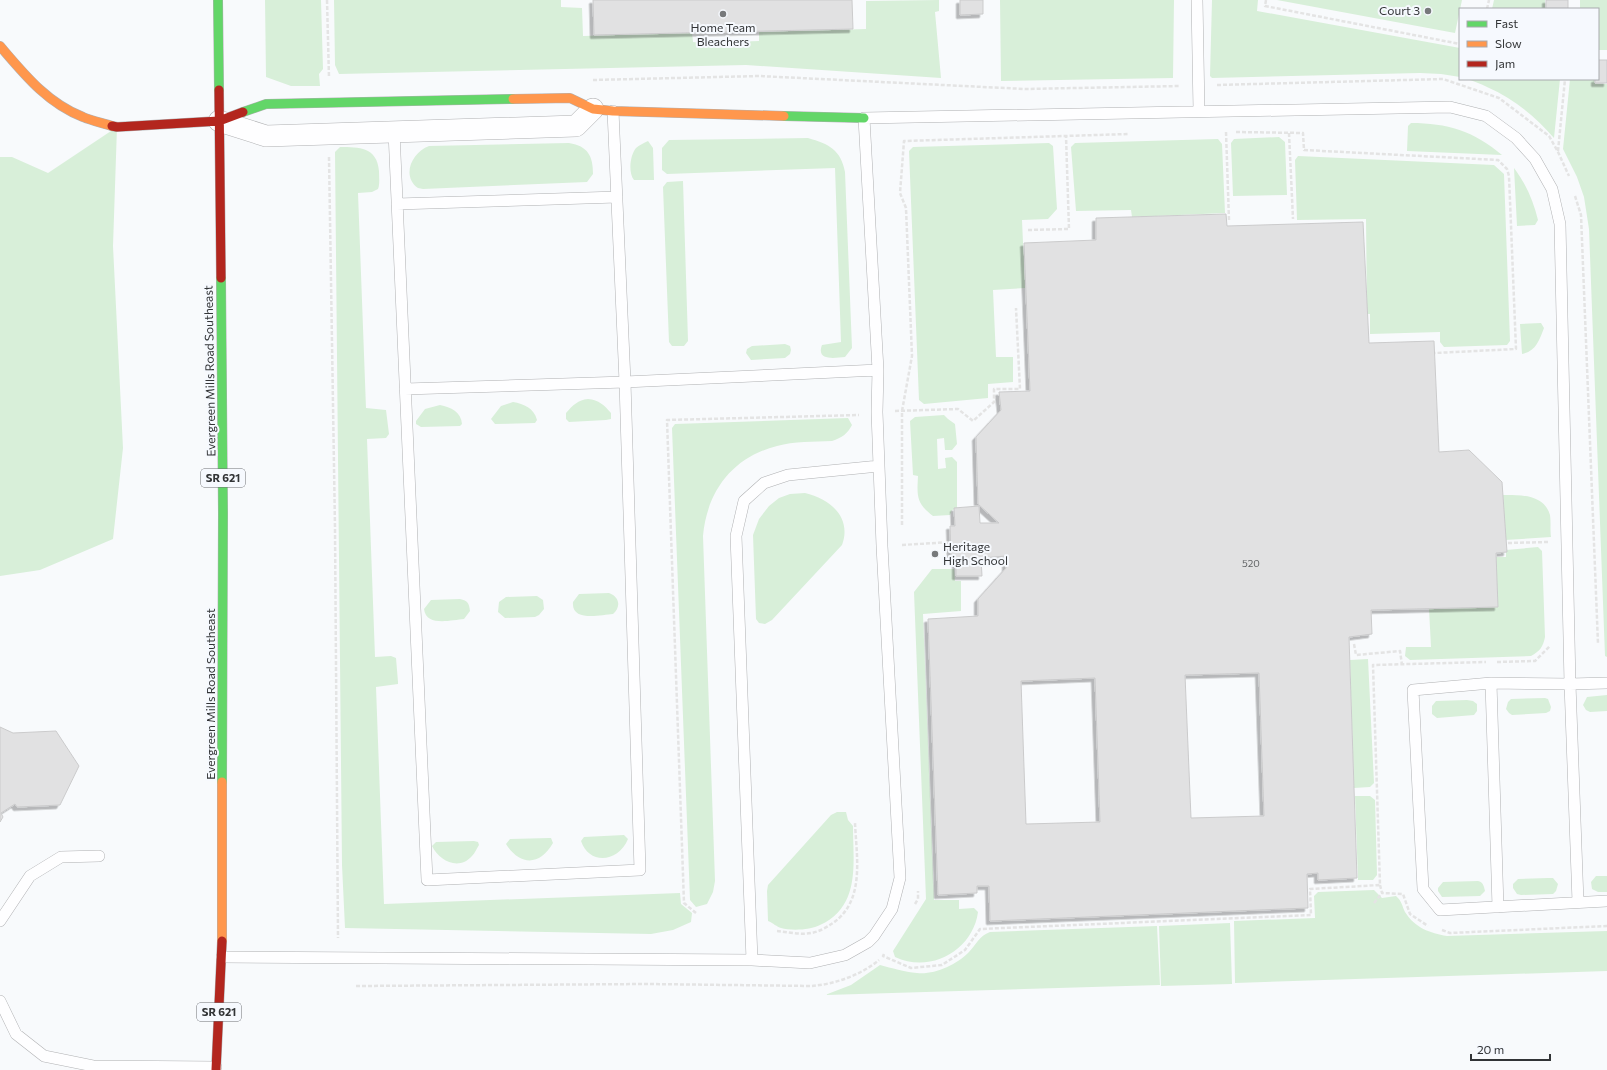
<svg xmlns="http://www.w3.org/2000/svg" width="1607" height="1070" viewBox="0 0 1607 1070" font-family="Commissioner,sans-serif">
  <defs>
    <filter id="shadow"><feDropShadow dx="-3.5" dy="3.5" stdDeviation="0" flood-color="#0004"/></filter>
  </defs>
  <rect width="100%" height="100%" fill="#f8fafc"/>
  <!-- green -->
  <path fill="#d8efd9" d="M265,0h56l2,69 -4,5 1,12h-29l-25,-9z
    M334,0h227v7l21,1 1,28 109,-3 1,9 10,1 56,-2v-9l107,-3v-28l73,-1v11l-4,1 6,66 -195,-13 -407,9 -4,-9z
    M1000,0h174l-1,78 -172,3z
    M1212,0h46l-1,11 203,37v29l-19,-3 -21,-1 -208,5 -2,-2z
    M1277,0h185l-7,33z
    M1494,0h51v9h-53z
    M1580,0h27v50h-9v-41h-18z
    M1467,79h93l-6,59c-19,-22 -40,-39 -67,-51 -6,-3 -13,-6 -20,-8z
    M1570,79h24l1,5h12v573l-2,-1 -16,-427 -5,-32 -7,-20 -14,-28z
    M1411,123c36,0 63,8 91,32l-95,-4 1,-25z
    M117,127l-4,119 10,202 -10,91 -73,31 -40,6v-419h12l36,16z
    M1279,137l6,5 2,53 -54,1 -2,-53 3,-4z
    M808,138c21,6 33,12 37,34l7,176 -7,9c-11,1 -29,4 -23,-12l19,-3 -6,-174 -168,6 -5,-4v-22l7,-8z
    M1218,139l4,5 3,69 -93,4 -1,-7 -55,1 -5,-64 4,-4z
    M648,141l5,7 1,32h-20c-6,-7 -4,-25 2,-32 3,-3 8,-5 12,-7z
    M569,143c19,3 24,13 24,31l-6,8 -164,7 -5,-1c-17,-12 -6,-36 11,-42z
    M1049,143l4,3 4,63 -9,10 -26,1 3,68 -32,2 3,67h17v25l-25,2v14l-64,6 -5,-4 -10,-249 4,-4z
    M340,147c19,0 37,0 39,24 0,6 1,13 -1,18l-6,3 -14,1 8,215 20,2 3,24 -3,4 -19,1 8,218 16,-1 5,2 2,24v2l-22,3 8,217 296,-11 1,11 11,9 -1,9 -18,8 -22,4 -306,-6 -3,-63 -7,-713z
    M1298,156l196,9 10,9 6,167 -3,4 -63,2 -4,-5v-10l-70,2v-20h-3l-1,-95 -69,1 -2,-60z
    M1514,168c12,16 19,32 24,52l-3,5 -18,1z
    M683,181l5,160 -4,5h-12l-3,-4 -6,-155 4,-5z
    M1541,323l3,5c-5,13 -8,23 -22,26l-2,-30z
    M785,344l5,2 1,4 -1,4 -5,4 -34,2 -5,-7 1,-4 5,-3z
    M588,399c11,1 16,6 23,14v6l-5,1 -37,2 -3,-3v-6c7,-8 12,-13 22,-14z
    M513,402c11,2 21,6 24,18l-2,3 -40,1 -4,-5 10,-13z
    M440,405c11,2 21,7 22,19l-2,2 -39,1 -5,-3v-3l9,-12z
    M944,415l4,4 7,5 2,20 -5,6h-7l-1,-12 -7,1 1,30 8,-1 -1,-10 7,-1 5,5v47l-5,1 -2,5 -17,1c-17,-13 -16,-20 -15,-40l-5,-1 -3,-54 5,-4z
    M848,418l4,7c-4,8 -10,13 -20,16 -18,1 -38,0 -55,5 -44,11 -70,45 -74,90l12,345 -2,11 -6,12 -11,3 -6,-7 -18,-472 3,-4z
    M805,493c26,6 47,25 37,52l-70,75 -7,4 -6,-1 -3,-4 -3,-84 6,-16 10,-13 10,-8 11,-4z
    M1503,495c17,0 41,-1 47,20 1,6 0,15 1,22l-46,3z
    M1538,547l4,4 3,86c-2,10 -5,14 -14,19l-121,4 -5,-4 1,-9h25l-2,-38 69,-2 -3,-50h11v-7z
    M932,569h22l1,12h6v30l-38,3 11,286h25v9l15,-1 4,4c-5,38 -47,62 -83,45l-2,-6 33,-52 -12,-307z
    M609,593c11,4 12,14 4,21 -13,1 -42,8 -40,-12l6,-8z
    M537,596l6,4 1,9 -5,6 -4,2 -30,1 -7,-6 1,-10 7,-5z
    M460,599c8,2 9,4 10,12l-6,8c-13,1 -38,8 -40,-10l7,-9z
    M1368,659l6,124 -4,4 -16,1 -4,-128z
    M1607,695v16l-17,1 -4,-2 -3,-5 4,-8z
    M1545,698l3,1 3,8 -1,4 -4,2 -34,2 -3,-2 -3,-4 2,-7 3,-3z
    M1467,700l6,1 4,3v7l-3,4 -37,3 -5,-4v-8l4,-5z
    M1370,796l5,4 2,75 -4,5h-15l-3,-84z
    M837,812h9l2,8 5,6c0,37 8,80 -33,99 -9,5 -29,6 -39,3 -4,-1 -8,-5 -13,-7l-1,-30 1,-6 63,-70z
    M624,835l4,4c-10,24 -39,26 -47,2l3,-4z
    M549,838h2l2,5c-13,23 -33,23 -47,1l4,-5z
    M474,841l4,1 1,3c-2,3 -4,8 -7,11 -13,15 -33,5 -40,-10l4,-4z
    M1596,876h11v16h-9l-6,-3 -1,-7z
    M1548,878h5l5,6 -2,7 -3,3 -32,1 -4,-1 -4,-6v-4l5,-5z
    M1478,881c5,1 6,5 7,10l-5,5 -38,1 -4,-6v-3l5,-6z
    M1374,890l8,8 14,-2c6,5 6,10 9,16 10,16 25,21 42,24l160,-5v40l-372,12 -1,-62 81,-3 -1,-22 4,-4z
    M1230,923l2,61 -71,2 -2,-60z
    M1157,926l3,59 -335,10 26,-10 29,-20c12,3 24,7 37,8 17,2 39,-8 51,-20 8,-8 11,-17 22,-21z"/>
  <!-- building -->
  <path fill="#e1e1e2" stroke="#cbcbcc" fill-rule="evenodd" filter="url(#shadow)" d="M593,0h259l1,29 -259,6z
    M960,0h23v14l-23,1z
    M1546,0h22v9h-22z
    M1598,60h9v23h-12v-4h3z
    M1226,214l1,12 136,-4 6,121 65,-2 5,111 30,-2 33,32 5,70 -11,1 2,54 -127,3 1,24 -23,3 8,241 -39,2v-7l-11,1 1,34 -318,13 -1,-35h-12v7l-39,2 -10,-276 50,-3v-17l28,-31v-12l-25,2 1,18h-26v-18h-5l-1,-32h5l-1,-18 25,-2 1,17h19l-21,-19 -2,-67 25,-27 -2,-18 31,-1 -6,-148 72,-3v-22zM1259,673l5,143 -73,2 -6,-143zM1095,678l5,144 -74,2 -5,-143z
    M0,727l13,6 43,-2 23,35 -19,39 -43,2 -2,-3 -14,9 2,4 -3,5z"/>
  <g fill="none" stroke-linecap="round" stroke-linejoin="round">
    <!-- lane casing -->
    <g stroke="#b0b1b3" stroke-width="12">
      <path id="lane" d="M1197,0l2,111
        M394,132l33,748 213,-10 -15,-488 -12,-271
        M397,204l220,-7
        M405,389l220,-7 253,-12
        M1491,683l7,224
        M1607,683l-37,1 -79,-1 -78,7 10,199 17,21 167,-9
        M0,921l30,-45 31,-19 38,-1
        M222,957l530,3 58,3 35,-8 23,-13 6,-6 18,-27 8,-31 -18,-332 -5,-134 1,-42 -14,-252 586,-11 36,9 30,22 19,21 17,30 8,35 10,460 8,218
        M752,960l-16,-424 8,-35 20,-18 24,-8 91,-9
        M0,1001l16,33 28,22 49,10 123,1"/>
    </g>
    <!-- street casing -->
    <g stroke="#b0b1b3" stroke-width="22">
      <path id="street" d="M219,121l47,15 310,-10 17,-17"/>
    </g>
    <!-- fast casing -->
    <g stroke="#b0b1b3" stroke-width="10">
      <path id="fast" d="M218,0l1,90
        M243,112l23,-8 247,-5
        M784,116l80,2
        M221,278l2,235 -1,269"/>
    </g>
    <!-- slow casing -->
    <g stroke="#b0b1b3" stroke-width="10">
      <path id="slow" d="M0,46c24,28 47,57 83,71 9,4 20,6 29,9
        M513,99l57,-1 23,11 20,2 171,5
        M222,941v-159"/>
    </g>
    <!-- jam casing -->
    <g stroke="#b0b1b3" stroke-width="10">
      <path id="jam" d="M219,90l2,188
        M112,126l5,1 102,-6 24,-9
        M216,1070l6,-129"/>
    </g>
    <!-- path -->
    <path stroke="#e4e4e4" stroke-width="2.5" stroke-dasharray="4 2" stroke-linecap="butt" d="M327,0l2,78
      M1266,0l-1,6 195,38
      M1487,9l2,-9
      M593,80l166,-4 266,13 155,-3
      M1217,85l226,-6 56,19 50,38 9,16 11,24
      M1226,132l3,88
      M1236,132l67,1 1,17 194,10 9,9 2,7 7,173 -81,4
      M1289,133l4,86
      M1558,151l7,-72
      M329,157l6,371 3,410
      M1575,196l6,19 17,429
      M1028,230l41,-1 -3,-93
      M895,411l63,-2 15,12 21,-19v-13h26l-4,-81
      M902,525v-114l10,-55 -6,-148 -6,-15 4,-52 225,-7
      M1508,543l40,-1
      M902,545l48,-3
      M1354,644l2,11 44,-4 2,14
      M1497,662l38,-1 15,-15
      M1380,885l2,8 21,1 7,20 18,12
      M1374,903l8,-10
      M915,904l3,-5v-8
      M696,913l-12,-10 -17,-483 192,-5
      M1442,930l8,3 157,-7
      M777,931c11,1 23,4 34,2 8,-1 16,-6 22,-10 33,-23 23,-68 22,-101
      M884,954l-1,2 28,12 31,-3 23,-15 15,-21 331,-14 -1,-26 70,-4 -7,-220 113,-3
      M356,986l292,-2 164,2c23,-2 49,-11 67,-26"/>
    <!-- lane -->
    <use href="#lane" stroke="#fefeff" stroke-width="11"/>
    <!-- street -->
    <use href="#street" stroke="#fefeff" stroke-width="21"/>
    <!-- fast -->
    <use href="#fast" stroke="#63d668" stroke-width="9"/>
    <!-- slow -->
    <use href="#slow" stroke="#ff974d" stroke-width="9"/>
    <!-- jam -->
    <use href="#jam" stroke="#b3261e" stroke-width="9"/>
  </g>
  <!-- markers -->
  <g fill="#77797b" stroke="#f6f9fe" stroke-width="1.5">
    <circle cx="1428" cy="11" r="4"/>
    <circle cx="723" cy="14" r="4"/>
    <circle cx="935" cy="554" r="4"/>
  </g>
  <g text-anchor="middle" stroke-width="4" stroke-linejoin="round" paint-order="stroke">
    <!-- number labels -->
    <g font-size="10" fill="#606264">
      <text x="1251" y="567">520</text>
    </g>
    <!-- shield labels -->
    <g fill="#f6f9fe" stroke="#6d6f72" stroke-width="1">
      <rect x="201" y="469" width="44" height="18" rx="3"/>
      <rect x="197" y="1003" width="44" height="18" rx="3"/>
    </g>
    <g font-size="11" font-weight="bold" fill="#323436">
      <text x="223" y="482">SR 621</text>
      <text x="219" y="1016">SR 621</text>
    </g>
    <!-- poi labels -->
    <g font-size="12" fill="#323436" stroke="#f6f9fe" text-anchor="end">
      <text x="1420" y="15">Court 3</text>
      <text x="723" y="32" text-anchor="middle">Home Team<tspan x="723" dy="14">Bleachers</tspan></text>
      <text x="943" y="551" text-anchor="start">Heritage<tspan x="943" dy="14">High School</tspan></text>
    </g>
    <!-- street labels -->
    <g font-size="12" fill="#323436" stroke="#f6f9fe">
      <text transform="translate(210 371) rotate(-91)" y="4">Evergreen Mills Road Southeast</text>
      <text transform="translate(211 694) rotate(-90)" y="4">Evergreen Mills Road Southeast</text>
    </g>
  </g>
  <!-- legend -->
  <rect x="1459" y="8" width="140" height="72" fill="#f6f9fe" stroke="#a8aaae"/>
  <rect x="1467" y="21" width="20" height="6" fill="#63d668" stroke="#a8aaae"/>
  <text x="1495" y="28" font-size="12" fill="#323436">Fast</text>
  <rect x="1467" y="41" width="20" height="6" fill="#ff974d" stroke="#a8aaae"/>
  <text x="1495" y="48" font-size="12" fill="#323436">Slow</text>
  <rect x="1467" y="61" width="20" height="6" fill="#b3261e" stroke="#a8aaae"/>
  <text x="1495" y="68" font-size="12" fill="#323436">Jam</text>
  <!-- scale -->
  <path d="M1471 1054v6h79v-6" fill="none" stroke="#323436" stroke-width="2"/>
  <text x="1477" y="1054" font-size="12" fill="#323436" stroke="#f6f9fe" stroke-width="3" paint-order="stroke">20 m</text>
</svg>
